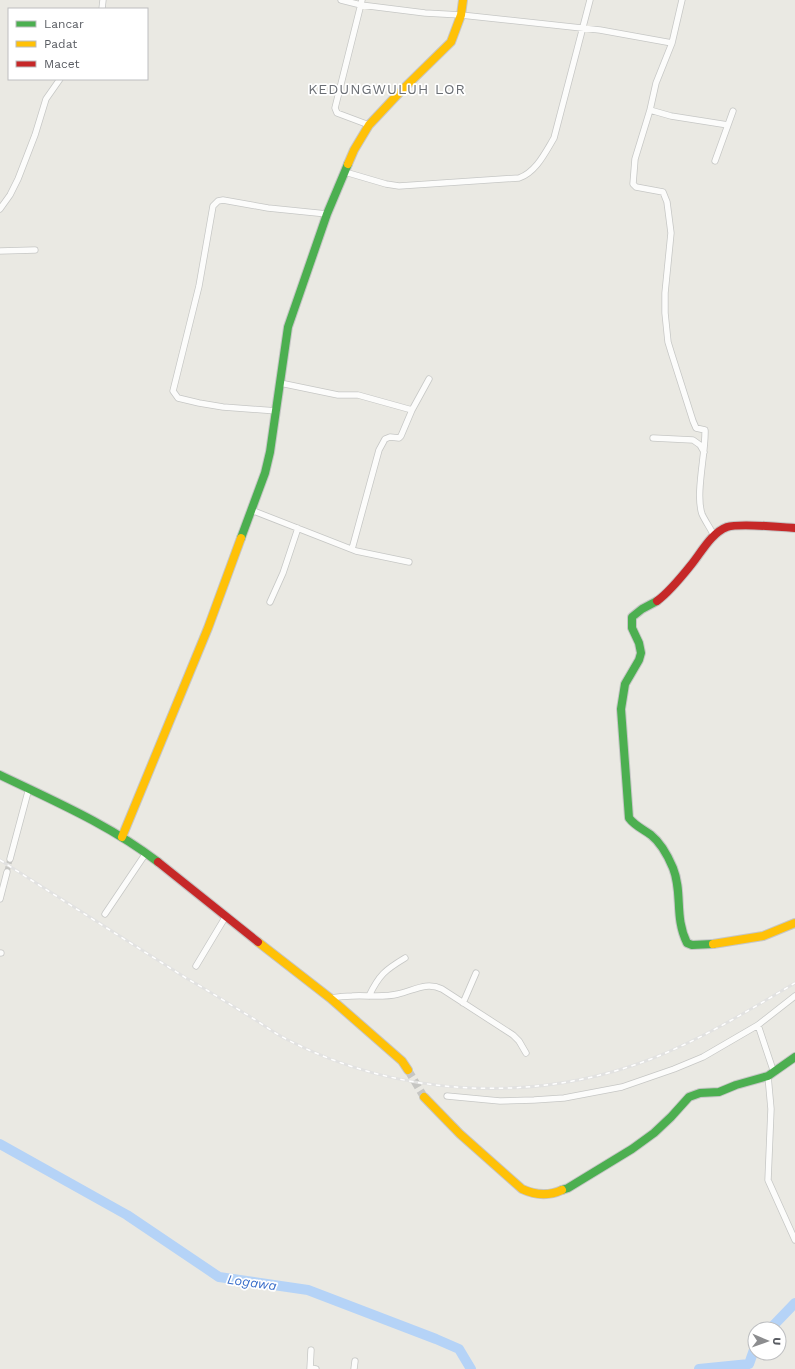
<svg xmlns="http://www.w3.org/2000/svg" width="795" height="1369" viewBox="0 0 795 1369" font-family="'Work Sans',sans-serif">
  <rect width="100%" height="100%" fill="#eae9e3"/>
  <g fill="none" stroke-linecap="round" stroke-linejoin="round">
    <!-- river -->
    <path stroke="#b5d3f7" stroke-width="10" d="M0,1144l127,71 92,62 89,13 128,49 23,10 12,20
      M770,1329l25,-26
      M699,1369l50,-5 6,-17"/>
    <!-- street-tunnel -->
    <path stroke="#c6c6c3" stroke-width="5.5" stroke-dasharray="5.5 3" stroke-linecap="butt" d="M7,872l3,-13"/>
    <!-- secondary-tunnel -->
    <path stroke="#c6c6c3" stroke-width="8" stroke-dasharray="8 4" stroke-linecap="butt" d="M408,1070l16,27"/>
    <!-- street casing -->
    <g stroke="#c6c7c5" stroke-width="7">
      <path id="street" d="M341,0l20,5 64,8 36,2 139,15 72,13
        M362,0l-27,108 2,5 32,12
        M682,0l-10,43 -16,40 -6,27 21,6 57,9
        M102,9l1,-9
        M650,110l-15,49 -2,25 3,3 27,5 4,10 4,31 -6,60v20l3,29 4,13 21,66 3,7 9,2c1,22 -10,64 -3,84 3,7 9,15 12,22
        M715,161l18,-50
        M345,172l41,12 13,2 120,-8c17,-6 26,-25 35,-40l36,-138
        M0,209l10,-14 8,-16 17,-44 11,-36 14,-20
        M0,251l35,-1
        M280,383l58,12h20l54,15
        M277,411l-54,-4 -24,-4 -21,-5 -5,-7 26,-105 14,-80 5,-5 5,-1 45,8 59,6
        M653,438l40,2 7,5 4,7
        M251,510l105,41 53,11
        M352,549l27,-99 6,-11 5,-2 9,1 2,-2 11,-26 17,-31
        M270,602l13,-29 15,-45
        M10,859l19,-71
        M0,899l7,-27
        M105,914l41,-61
        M0,953h1
        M196,966l30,-50
        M369,996c10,-21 16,-26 36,-38
        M330,998c7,-1 15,-2 22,-2 15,-1 31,2 46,-2 15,-3 28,-13 44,-5l71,46 6,6 7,12
        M463,1003l13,-30
        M758,1025l16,48
        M768,1076l3,33 -3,71 27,60
        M447,1096l53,5 34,-1 30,-2 58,-11 52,-18 29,-12 55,-32 37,-29
        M310,1368l6,1
        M310,1369l1,-19
        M354,1369l1,-8"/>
    </g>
    <!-- fast casing -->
    <g stroke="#c6c6c6" stroke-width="10">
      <path id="fast" d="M241,538l24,-65 5,-21 18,-125 39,-113 21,-50
        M657,601l-15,8 -10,8v11l7,15 2,10 -2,7 -14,24 -4,25 8,109c6,8 14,11 22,17 10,8 17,21 22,33 10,25 1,49 14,75l5,2 21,-1
        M0,775c54,26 110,50 158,87
        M562,1190l6,-2 64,-39 22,-16 17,-16 18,-20 11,-4 19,-1 17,-7 32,-9 27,-19"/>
    </g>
    <!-- slow casing -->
    <g stroke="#c6c6c6" stroke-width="10">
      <path id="slow" d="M348,164l6,-14 15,-25 31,-33 51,-50 10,-27 2,-15
        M122,837l86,-209 33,-90
        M258,942l72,56 72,63 6,9
        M713,944l50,-8 32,-13
        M424,1097l36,37 62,55c13,6 27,7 40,1"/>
    </g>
    <!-- jam casing -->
    <g stroke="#c6c6c6" stroke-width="10">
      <path id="jam" d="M657,601c11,-8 26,-26 34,-36 10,-12 20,-32 36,-38 13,-4 53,0 68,1
        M158,862l100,80"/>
    </g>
    <!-- street -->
    <use href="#street" stroke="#fcfcfb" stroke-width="5.5"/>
    <!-- fast -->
    <use href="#fast" stroke="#4caf50" stroke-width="8"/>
    <!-- slow -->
    <use href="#slow" stroke="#ffc107" stroke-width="8"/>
    <!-- jam -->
    <use href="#jam" stroke="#c62828" stroke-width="8"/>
    <!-- rail casing -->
    <g stroke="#e2e2e1" stroke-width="3">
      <path id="rail" d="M0,860c62,40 124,79 186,118 23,13 45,27 68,41 11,7 22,15 34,21 111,57 246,64 363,19 51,-20 97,-48 144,-76"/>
    </g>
    <!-- rail -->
    <use href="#rail" stroke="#fff" stroke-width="1.5" stroke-dasharray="4.5" stroke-linecap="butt"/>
  </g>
  <g text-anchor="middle" stroke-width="3.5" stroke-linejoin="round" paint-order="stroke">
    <!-- water labels -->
    <g font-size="13" font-style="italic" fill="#396eca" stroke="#fff">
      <text transform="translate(252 1282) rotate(8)" y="5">Logawa</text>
    </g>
    <!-- quarter labels -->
    <g font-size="14" letter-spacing="1" fill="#6a6e74" stroke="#fff">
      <text x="387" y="94">KEDUNGWULUH LOR</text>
    </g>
  </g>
  <!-- legend -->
  <rect x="8" y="8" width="140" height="72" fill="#ffffff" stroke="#bdbec0"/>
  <rect x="16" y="21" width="20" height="6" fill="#4caf50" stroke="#bdbec0"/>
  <text x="44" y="28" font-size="12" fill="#595c62">Lancar</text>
  <rect x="16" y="41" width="20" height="6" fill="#ffc107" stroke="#bdbec0"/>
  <text x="44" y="48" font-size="12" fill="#595c62">Padat</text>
  <rect x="16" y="61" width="20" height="6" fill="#c62828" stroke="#bdbec0"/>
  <text x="44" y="68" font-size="12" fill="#595c62">Macet</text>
  <!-- north arrow -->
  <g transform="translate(767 1341) rotate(92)"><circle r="19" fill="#ffffff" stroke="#bdbec0"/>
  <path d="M0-3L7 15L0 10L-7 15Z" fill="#8c8d8f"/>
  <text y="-6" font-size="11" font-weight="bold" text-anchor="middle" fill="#595c62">U</text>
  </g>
</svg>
